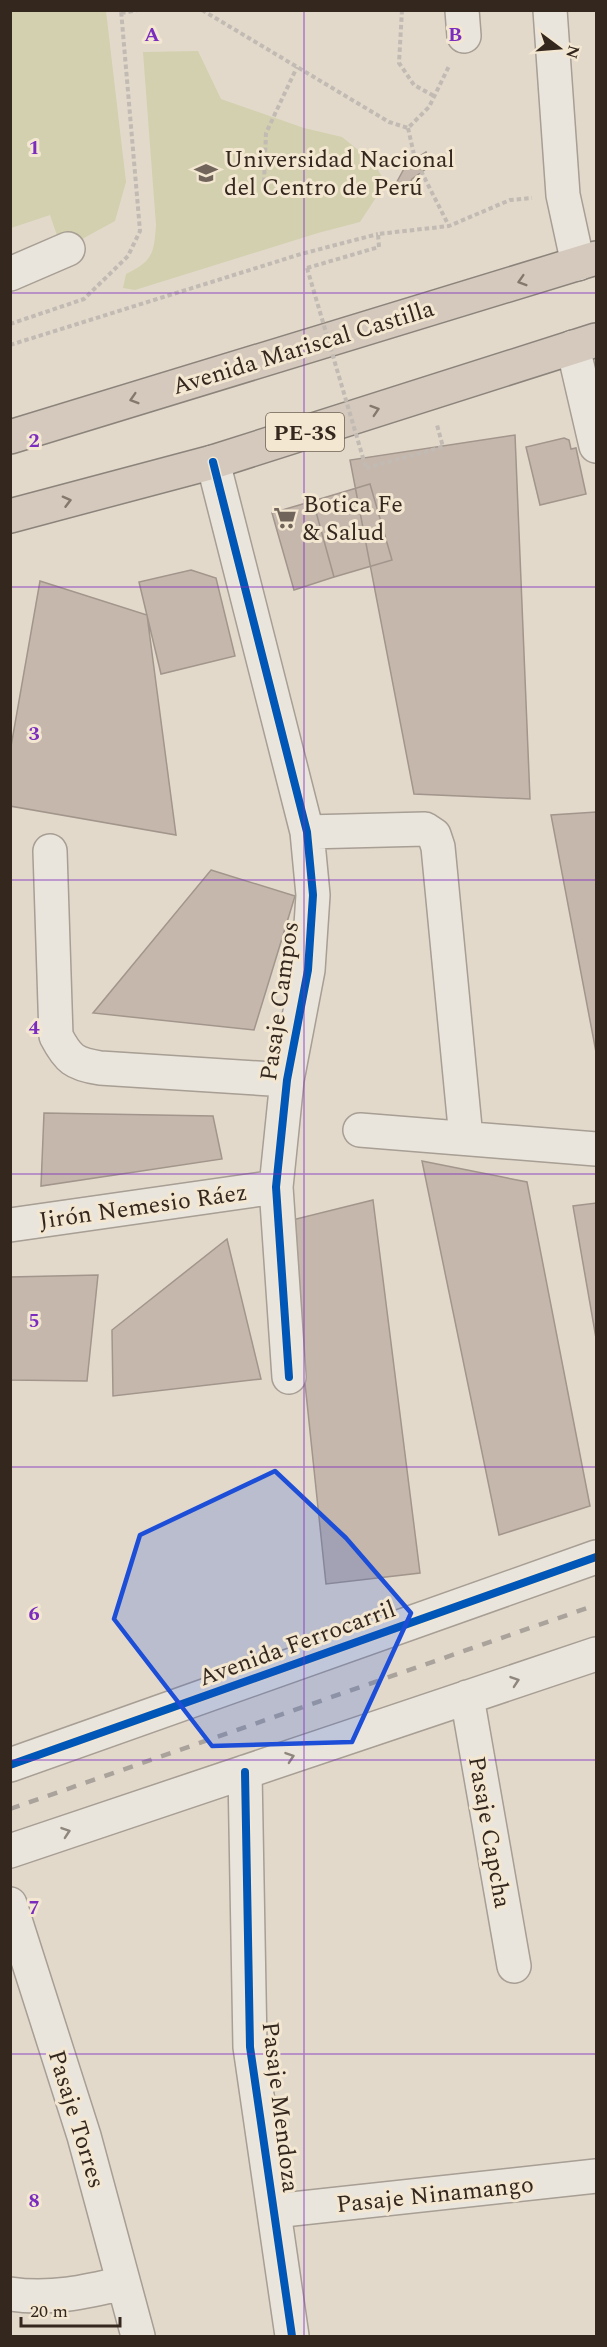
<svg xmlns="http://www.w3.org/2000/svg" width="607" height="2347" viewBox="0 0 607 2347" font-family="Spectral,serif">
  <rect width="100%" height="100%" fill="#e2d9cb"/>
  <!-- green -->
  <path fill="#d2d0ae" d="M10,11h96l20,171 -11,39 -53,29 -12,-35 -39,13z
    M198,51l23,48 83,29 38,9 30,24 11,17 -6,18 -17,26 -42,11 -183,57 -12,-2 3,-14c27,-13 28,-21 30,-49l-13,-173z"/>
  <!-- building -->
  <path fill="#c5b7ac" stroke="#a2958b" stroke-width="1.5" d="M426,152l4,14 -18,13 -7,14 -12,-4 13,-24z
    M515,435l15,364 -116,-5 -64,-334z
    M564,438l5,2 2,9 5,-1 10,46 -46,11 -14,-58z
    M370,484l22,76 -58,17 -21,-76z
    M313,501l21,76 -40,13 -22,-77z
    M191,570l25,8 19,78 -74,18 -22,-92z
    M40,581l107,34 29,220 -166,-29v-54z
    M596,812v240l-45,-237z
    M211,870l84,26 -41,134 -161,-17z
    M44,1113l169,3 9,43 -181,27z
    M422,1161l105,21 63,324 -91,29z
    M373,1200l47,373 -94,11 -38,-363z
    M596,1203v135l-23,-132z
    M227,1239l34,140 -148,17 -1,-66z
    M98,1275l-11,106 -77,-1v-103z"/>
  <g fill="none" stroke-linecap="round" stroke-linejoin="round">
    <!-- minor casing -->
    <g stroke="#a79e94" stroke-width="36">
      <path id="minor" d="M462,10l2,26
        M550,10l13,185 15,69
        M10,274l58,-25
        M573,347l23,99
        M213,462l94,370 6,63 -5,75 -21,110 -11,107 13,190
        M307,832l118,-3 9,6 4,12 28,291
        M50,851l6,185c12,23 18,28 44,32l187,12
        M360,1130l236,19
        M10,1225l266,-38
        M467,1697l47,269
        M10,1765l586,-208
        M245,1772l5,275 42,289
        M10,1851l586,-197
        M10,1904l74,232 54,200
        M274,2211l322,-35
        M10,2294c40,6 76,-2 113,-11"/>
    </g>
    <!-- highway casing -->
    <g stroke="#8c847b" stroke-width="36">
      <path id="highway" d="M10,437l586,-179
        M10,516l203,-54 383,-122"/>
    </g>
    <!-- path -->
    <path stroke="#c2bbb3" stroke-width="4" stroke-dasharray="4.5 3" stroke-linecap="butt" d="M202,10l187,112 19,6 21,-21 20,-41
      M402,10l-3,53 15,22 20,11
      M121,13l17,-3
      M408,128l7,31
      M421,171l28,55
      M264,182l2,-49 31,-66
      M307,268l72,-21 -1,-13 71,-8 61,-26 22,-2
      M10,324l74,-25 44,-43 12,-25 -19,-221
      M10,345l291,-91 77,-20
      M366,468l77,-21 -6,-22"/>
    <!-- minor -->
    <use href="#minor" stroke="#eae5dc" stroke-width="33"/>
    <!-- highway -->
    <use href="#highway" stroke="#d4c9bc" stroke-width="33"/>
    <!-- rail -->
    <path stroke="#a9a39c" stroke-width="4.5" stroke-dasharray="10 10" stroke-linecap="butt" d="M10,1809l586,-204"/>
    <!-- path-bridge -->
    <path stroke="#c2bbb3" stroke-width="4" stroke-dasharray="4.5 3" stroke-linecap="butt" d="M307,268l59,200"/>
    <!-- cycleway casing -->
    <g stroke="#f3e7d1" stroke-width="11">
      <path id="cycleway" d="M213,462l94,370 6,63 -5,75 -21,110 -11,107 13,190
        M10,1765l586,-208
        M245,1772l5,275 42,289"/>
    </g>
    <!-- cycleway -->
    <use href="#cycleway" stroke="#0057b8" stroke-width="8"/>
  </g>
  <!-- one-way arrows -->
  <defs><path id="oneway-chevron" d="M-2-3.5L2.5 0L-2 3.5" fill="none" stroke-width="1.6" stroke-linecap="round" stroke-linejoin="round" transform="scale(1.5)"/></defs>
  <g stroke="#84786d">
    <use href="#oneway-chevron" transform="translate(522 281) rotate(163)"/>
    <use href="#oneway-chevron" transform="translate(134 399) rotate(163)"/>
    <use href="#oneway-chevron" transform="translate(375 410) rotate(-18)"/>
    <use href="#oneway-chevron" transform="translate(67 501) rotate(-15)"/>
  </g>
  <g stroke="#8f867d">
    <use href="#oneway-chevron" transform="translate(515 1681) rotate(-19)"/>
    <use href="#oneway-chevron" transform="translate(290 1757) rotate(-19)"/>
    <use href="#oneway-chevron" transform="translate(66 1832) rotate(-19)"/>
  </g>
  <!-- marked area -->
  <path fill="#1d4ed8" fill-opacity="0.2" stroke="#1d4ed8" stroke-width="4.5" stroke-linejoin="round" d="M275,1471l71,67 65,75 -59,129 -140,4 -98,-127 26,-84z"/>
  <!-- grid -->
  <path fill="none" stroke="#7b2cbf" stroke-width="1.5" stroke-opacity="0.55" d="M304,10v2326M10,293h586M10,587h586M10,880h586M10,1174h586M10,1467h586M10,1760h586M10,2054h586"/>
  <!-- icons -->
  <defs>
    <g id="university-bare" transform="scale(1.8)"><path d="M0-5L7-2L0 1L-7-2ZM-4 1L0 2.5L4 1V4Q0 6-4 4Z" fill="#71655b" stroke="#f3e7d1" stroke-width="2.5" paint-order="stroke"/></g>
    <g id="supermarket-bare" transform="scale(1.8)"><path d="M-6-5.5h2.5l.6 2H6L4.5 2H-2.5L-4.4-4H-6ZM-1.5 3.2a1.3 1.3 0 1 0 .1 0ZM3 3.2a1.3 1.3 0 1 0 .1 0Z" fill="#71655b" stroke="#f3e7d1" stroke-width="2.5" paint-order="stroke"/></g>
  </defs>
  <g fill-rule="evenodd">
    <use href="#university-bare" x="206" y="173"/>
    <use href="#supermarket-bare" x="285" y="518"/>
  </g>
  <g text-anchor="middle" stroke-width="6" stroke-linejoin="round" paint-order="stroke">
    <!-- shield labels -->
    <rect fill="#f3e7d1" stroke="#6d6154" stroke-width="1.5" x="266" y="413" width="78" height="38" rx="4.5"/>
    <g font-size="22" font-weight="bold" fill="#34271e">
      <text x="305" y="440">PE-3S</text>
    </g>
    <!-- poi labels -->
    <g font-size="24" fill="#34271e" stroke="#f3e7d1" text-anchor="start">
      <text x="224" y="167">Universidad Nacional<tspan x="224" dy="28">del Centro de Perú</tspan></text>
      <text x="303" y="512">Botica Fe<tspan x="303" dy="28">&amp; Salud</tspan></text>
    </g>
    <!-- street labels -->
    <g font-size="24" fill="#34271e" stroke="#f3e7d1">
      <text transform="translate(303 347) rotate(-17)" y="8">Avenida Mariscal Castilla</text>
      <text transform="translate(279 1001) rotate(-82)" y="8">Pasaje Campos</text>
      <text transform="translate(143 1206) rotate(-8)" y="8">Jirón Nemesio Ráez</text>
      <text transform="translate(297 1643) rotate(-20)" y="8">Avenida Ferrocarril</text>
      <text transform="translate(490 1832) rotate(80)" y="8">Pasaje Capcha</text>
      <text transform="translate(281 2107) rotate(83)" y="8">Pasaje Mendoza</text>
      <text transform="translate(77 2119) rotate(73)" y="8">Pasaje Torres</text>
      <text transform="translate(435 2194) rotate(-6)" y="8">Pasaje Ninamango</text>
    </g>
  </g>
  <g font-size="20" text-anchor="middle" font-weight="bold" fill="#7b2cbf" stroke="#f3e7d1" stroke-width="6" stroke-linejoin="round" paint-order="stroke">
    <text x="152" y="41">A</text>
    <text x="455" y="41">B</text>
    <text x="34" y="154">1</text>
    <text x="34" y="447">2</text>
    <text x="34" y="740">3</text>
    <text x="34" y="1034">4</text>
    <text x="34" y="1327">5</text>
    <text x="34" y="1620">6</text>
    <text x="34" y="1914">7</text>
    <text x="34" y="2207">8</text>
  </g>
  <!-- border -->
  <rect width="607" height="2347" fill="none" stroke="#34271e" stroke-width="24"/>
  <!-- north arrow -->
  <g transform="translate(559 48) rotate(106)" stroke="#f3e7d1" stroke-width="4.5" paint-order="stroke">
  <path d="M0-4.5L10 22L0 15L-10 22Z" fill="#34271e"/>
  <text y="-9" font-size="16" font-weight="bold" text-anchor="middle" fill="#34271e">N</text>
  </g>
  <!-- scale -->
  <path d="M21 2317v9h99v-9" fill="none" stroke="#34271e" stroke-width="3"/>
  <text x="30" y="2317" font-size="18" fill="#34271e" stroke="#f3e7d1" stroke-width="4.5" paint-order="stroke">20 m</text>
</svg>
